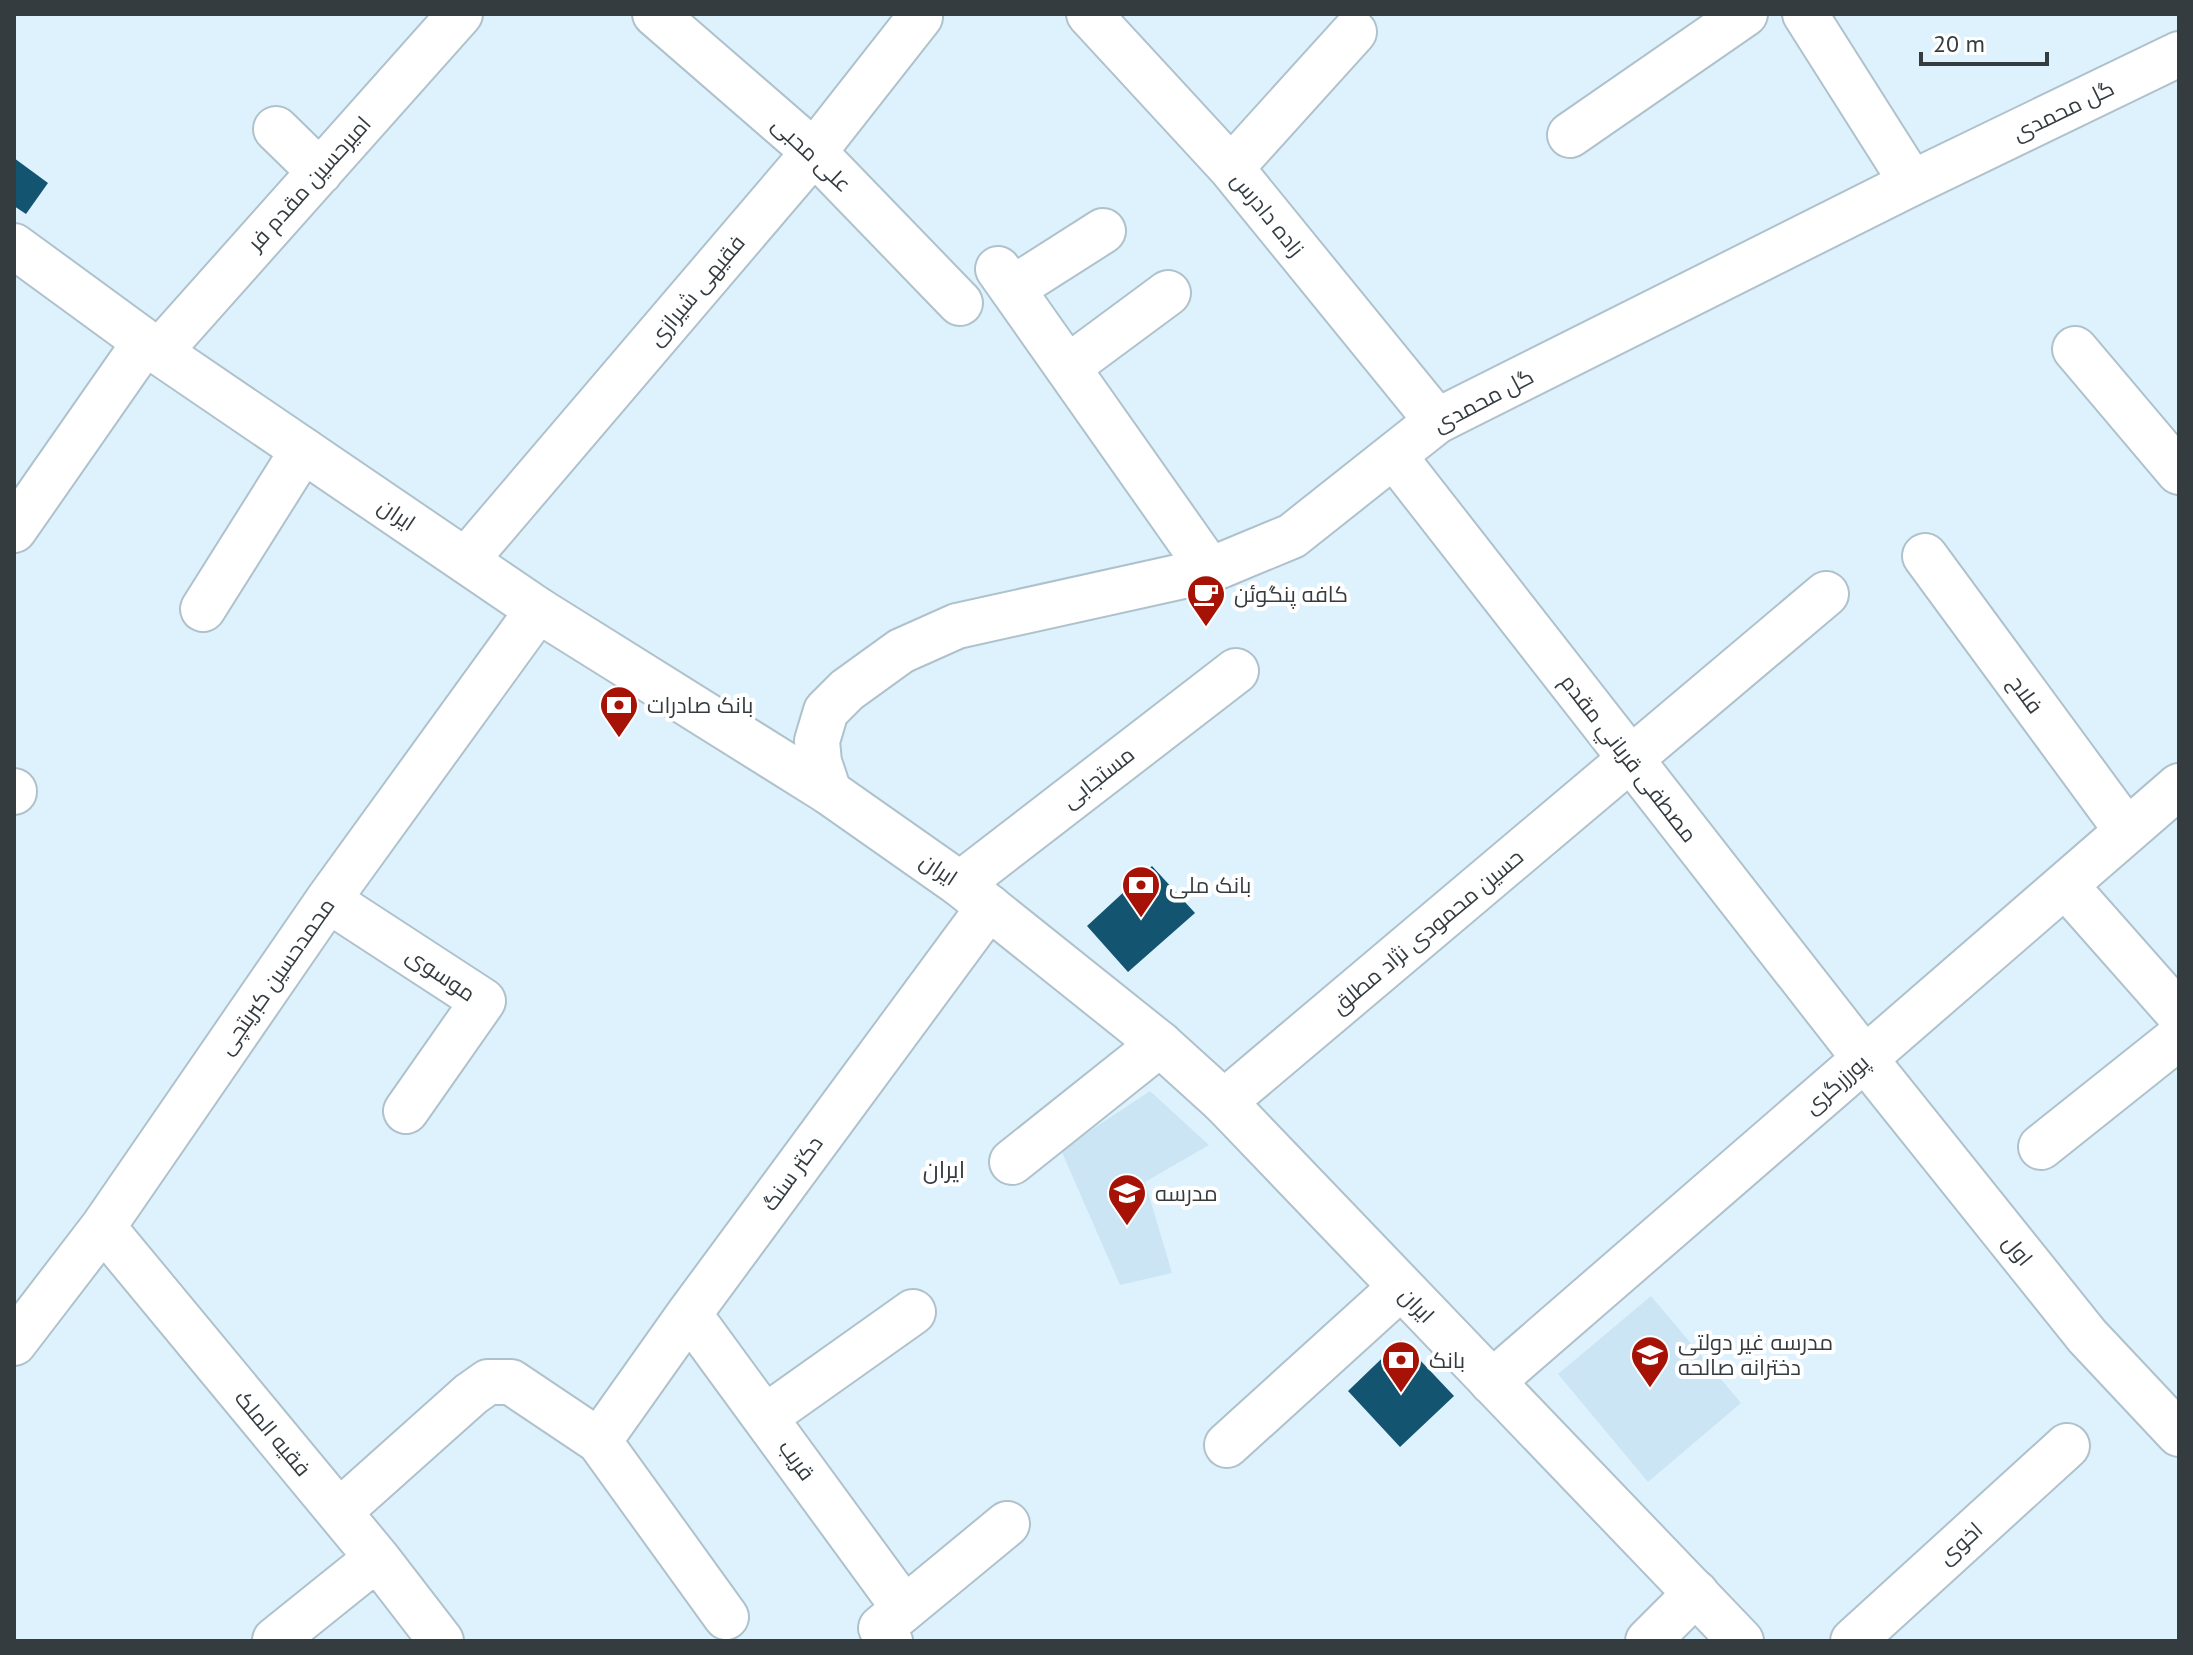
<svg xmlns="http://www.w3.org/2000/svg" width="2193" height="1655" viewBox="0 0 2193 1655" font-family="'PT Sans',Cairo,sans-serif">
  <rect width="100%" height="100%" fill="#def2fd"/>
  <!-- built -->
  <path fill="#cbe5f4" d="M1150,1091l59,54 -64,37 27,91 -52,12 -59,-135z
    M1651,1296l90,107 -93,79 -90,-108z"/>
  <!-- building -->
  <path fill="#135570" d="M14,158l34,25 -22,31 -12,-8z
    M1152,866l43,47 -67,59 -41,-46z
    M1401,1340l53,56 -54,51 -52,-56z"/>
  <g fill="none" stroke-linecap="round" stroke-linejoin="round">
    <!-- minor casing -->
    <g stroke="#afc2cc" stroke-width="48">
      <path id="minor" d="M655,14l159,138 146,151
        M1089,14l142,154 206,253
        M1805,14l107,169
        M276,129l44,43
        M1570,135l175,-121
        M1231,168l123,-136
        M998,269l212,301
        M1012,289l91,-58
        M2075,349l104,123
        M159,352l301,-338
        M1068,367l100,-74
        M1394,456l471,603 222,277 92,98
        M1925,556l202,275
        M466,560l348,-408 106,-135
        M203,609l100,-159
        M14,791v1
        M960,884l276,-213
        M2065,885l114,129
        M328,900l155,101 -77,110
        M1224,1102l602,-508
        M2041,1147l138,-110
        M1012,1162l148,-118
        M103,1227l274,331 64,83
        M689,1314l215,294
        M14,1343l89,-116 225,-327 210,-290
        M1492,1382l687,-596
        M765,1417l148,-105
        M599,1441l90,-127 300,-407
        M1227,1445l173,-157
        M339,1512l132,-118 17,-12h23l88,59 127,176
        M275,1640l102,-82
        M890,1641l-9,-13 126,-104
        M1648,1641l48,-48
        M1853,1641l214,-195"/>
    </g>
    <!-- tertiary casing -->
    <g stroke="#afc2cc" stroke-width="48">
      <path id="tertiary" d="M14,530l131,-188
        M829,792l-10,-30 -2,-21 9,-30 21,-21 54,-39 56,-25 253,-56 82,-34 145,-115 475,-238 267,-129"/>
    </g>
    <!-- secondary casing -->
    <g stroke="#afc2cc" stroke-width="48">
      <path id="secondary" d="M14,246l145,106 379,258 291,182 131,92 200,160 64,58 517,539"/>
    </g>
    <!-- path -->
    <path stroke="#a3b2bb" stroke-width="5" stroke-dasharray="8 4" stroke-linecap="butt" d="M14,1554h1"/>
    <!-- minor -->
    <use href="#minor" stroke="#fff" stroke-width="44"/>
    <!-- tertiary -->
    <use href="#tertiary" stroke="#fff" stroke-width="44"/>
    <!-- secondary -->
    <use href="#secondary" stroke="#fff" stroke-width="44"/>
  </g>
  <!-- icons -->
  <defs>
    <g id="cafe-pin" transform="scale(2)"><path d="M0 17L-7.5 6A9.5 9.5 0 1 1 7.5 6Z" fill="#a61306" stroke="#fff"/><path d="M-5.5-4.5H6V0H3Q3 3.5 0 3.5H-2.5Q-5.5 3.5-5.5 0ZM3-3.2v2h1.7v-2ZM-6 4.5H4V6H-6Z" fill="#fff"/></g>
    <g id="bank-pin" transform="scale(2)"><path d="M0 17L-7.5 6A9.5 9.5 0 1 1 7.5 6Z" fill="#a61306" stroke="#fff"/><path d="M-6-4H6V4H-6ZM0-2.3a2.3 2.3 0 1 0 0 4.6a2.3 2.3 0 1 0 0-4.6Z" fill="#fff"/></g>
    <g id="school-pin" transform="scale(2)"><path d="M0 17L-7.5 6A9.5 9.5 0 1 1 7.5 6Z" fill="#a61306" stroke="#fff"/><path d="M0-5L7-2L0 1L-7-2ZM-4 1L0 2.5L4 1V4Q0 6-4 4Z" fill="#fff"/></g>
  </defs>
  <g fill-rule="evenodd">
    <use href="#cafe-pin" x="1206" y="594"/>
    <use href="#bank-pin" x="619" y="705"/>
    <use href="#bank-pin" x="1141" y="885"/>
    <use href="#school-pin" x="1127" y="1193"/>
    <use href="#school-pin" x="1650" y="1355"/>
    <use href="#bank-pin" x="1401" y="1360"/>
  </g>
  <g text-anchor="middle" stroke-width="8" stroke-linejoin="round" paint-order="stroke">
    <!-- street labels -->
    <g font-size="22" fill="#343c40" stroke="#fff">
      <text transform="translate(2063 110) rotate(-26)" y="8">گل محمدی</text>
      <text transform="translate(812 154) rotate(43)" y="8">علی محبی</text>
      <text transform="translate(309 183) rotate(-48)" y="8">امیرحسین مقدم فر</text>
      <text transform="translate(1268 214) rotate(51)" y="8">زاده دادرس</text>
      <text transform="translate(696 290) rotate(-50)" y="8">فقیهی شیرازی</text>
      <text transform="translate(1483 400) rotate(-28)" y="8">گل محمدی</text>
      <text transform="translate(397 514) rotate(34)" y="8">ایران</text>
      <text transform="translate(2026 694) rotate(54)" y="8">فلاح</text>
      <text transform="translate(1629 758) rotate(52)" y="8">مصطفی قرباني مقدم</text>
      <text transform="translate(1098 777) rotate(-38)" y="8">مستجابی</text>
      <text transform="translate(939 869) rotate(34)" y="8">ایران</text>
      <text transform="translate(1427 931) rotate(-40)" y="8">حسین محمودی نژاد مطلق</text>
      <text transform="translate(441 974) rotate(34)" y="8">موسوی</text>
      <text transform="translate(276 976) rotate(-55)" y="8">محمدحسین کبریتچی</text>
      <text transform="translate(1836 1084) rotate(-41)" y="8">پورزرگری</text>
      <text transform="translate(792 1173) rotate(-54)" y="8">دکتر سنگ</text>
      <text transform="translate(2018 1250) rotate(51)" y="8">اول</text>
      <text transform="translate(1417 1305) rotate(46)" y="8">ایران</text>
      <text transform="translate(273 1433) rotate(50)" y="8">فقیه الملک</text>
      <text transform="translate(797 1460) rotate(54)" y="8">قریب</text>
      <text transform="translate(1960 1543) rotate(-42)" y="8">اخوی</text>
    </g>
    <!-- poi labels -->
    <g font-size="22" fill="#343c40" stroke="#fff" text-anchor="start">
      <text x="1234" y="602">کافه پنگوئن</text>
      <text x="647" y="713">بانک صادرات</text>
      <text x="1169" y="893">بانک ملی</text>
      <text x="1155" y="1201">مدرسه</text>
      <text x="1678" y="1350">مدرسه غیر دولتی<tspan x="1678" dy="25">دخترانه صالحه</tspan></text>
      <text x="1429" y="1368">بانک</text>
    </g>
    <!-- neighbourhood labels -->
    <g font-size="24" fill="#343c40" stroke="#fff">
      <text x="944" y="1178">ایران</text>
    </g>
  </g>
  <!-- border -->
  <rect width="2193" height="1655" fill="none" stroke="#343c40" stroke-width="32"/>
  <!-- scale -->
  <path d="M1921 52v12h126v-12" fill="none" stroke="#343c40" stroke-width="4"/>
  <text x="1933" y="52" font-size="24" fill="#343c40" stroke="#ffffff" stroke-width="6" paint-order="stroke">20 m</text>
</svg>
